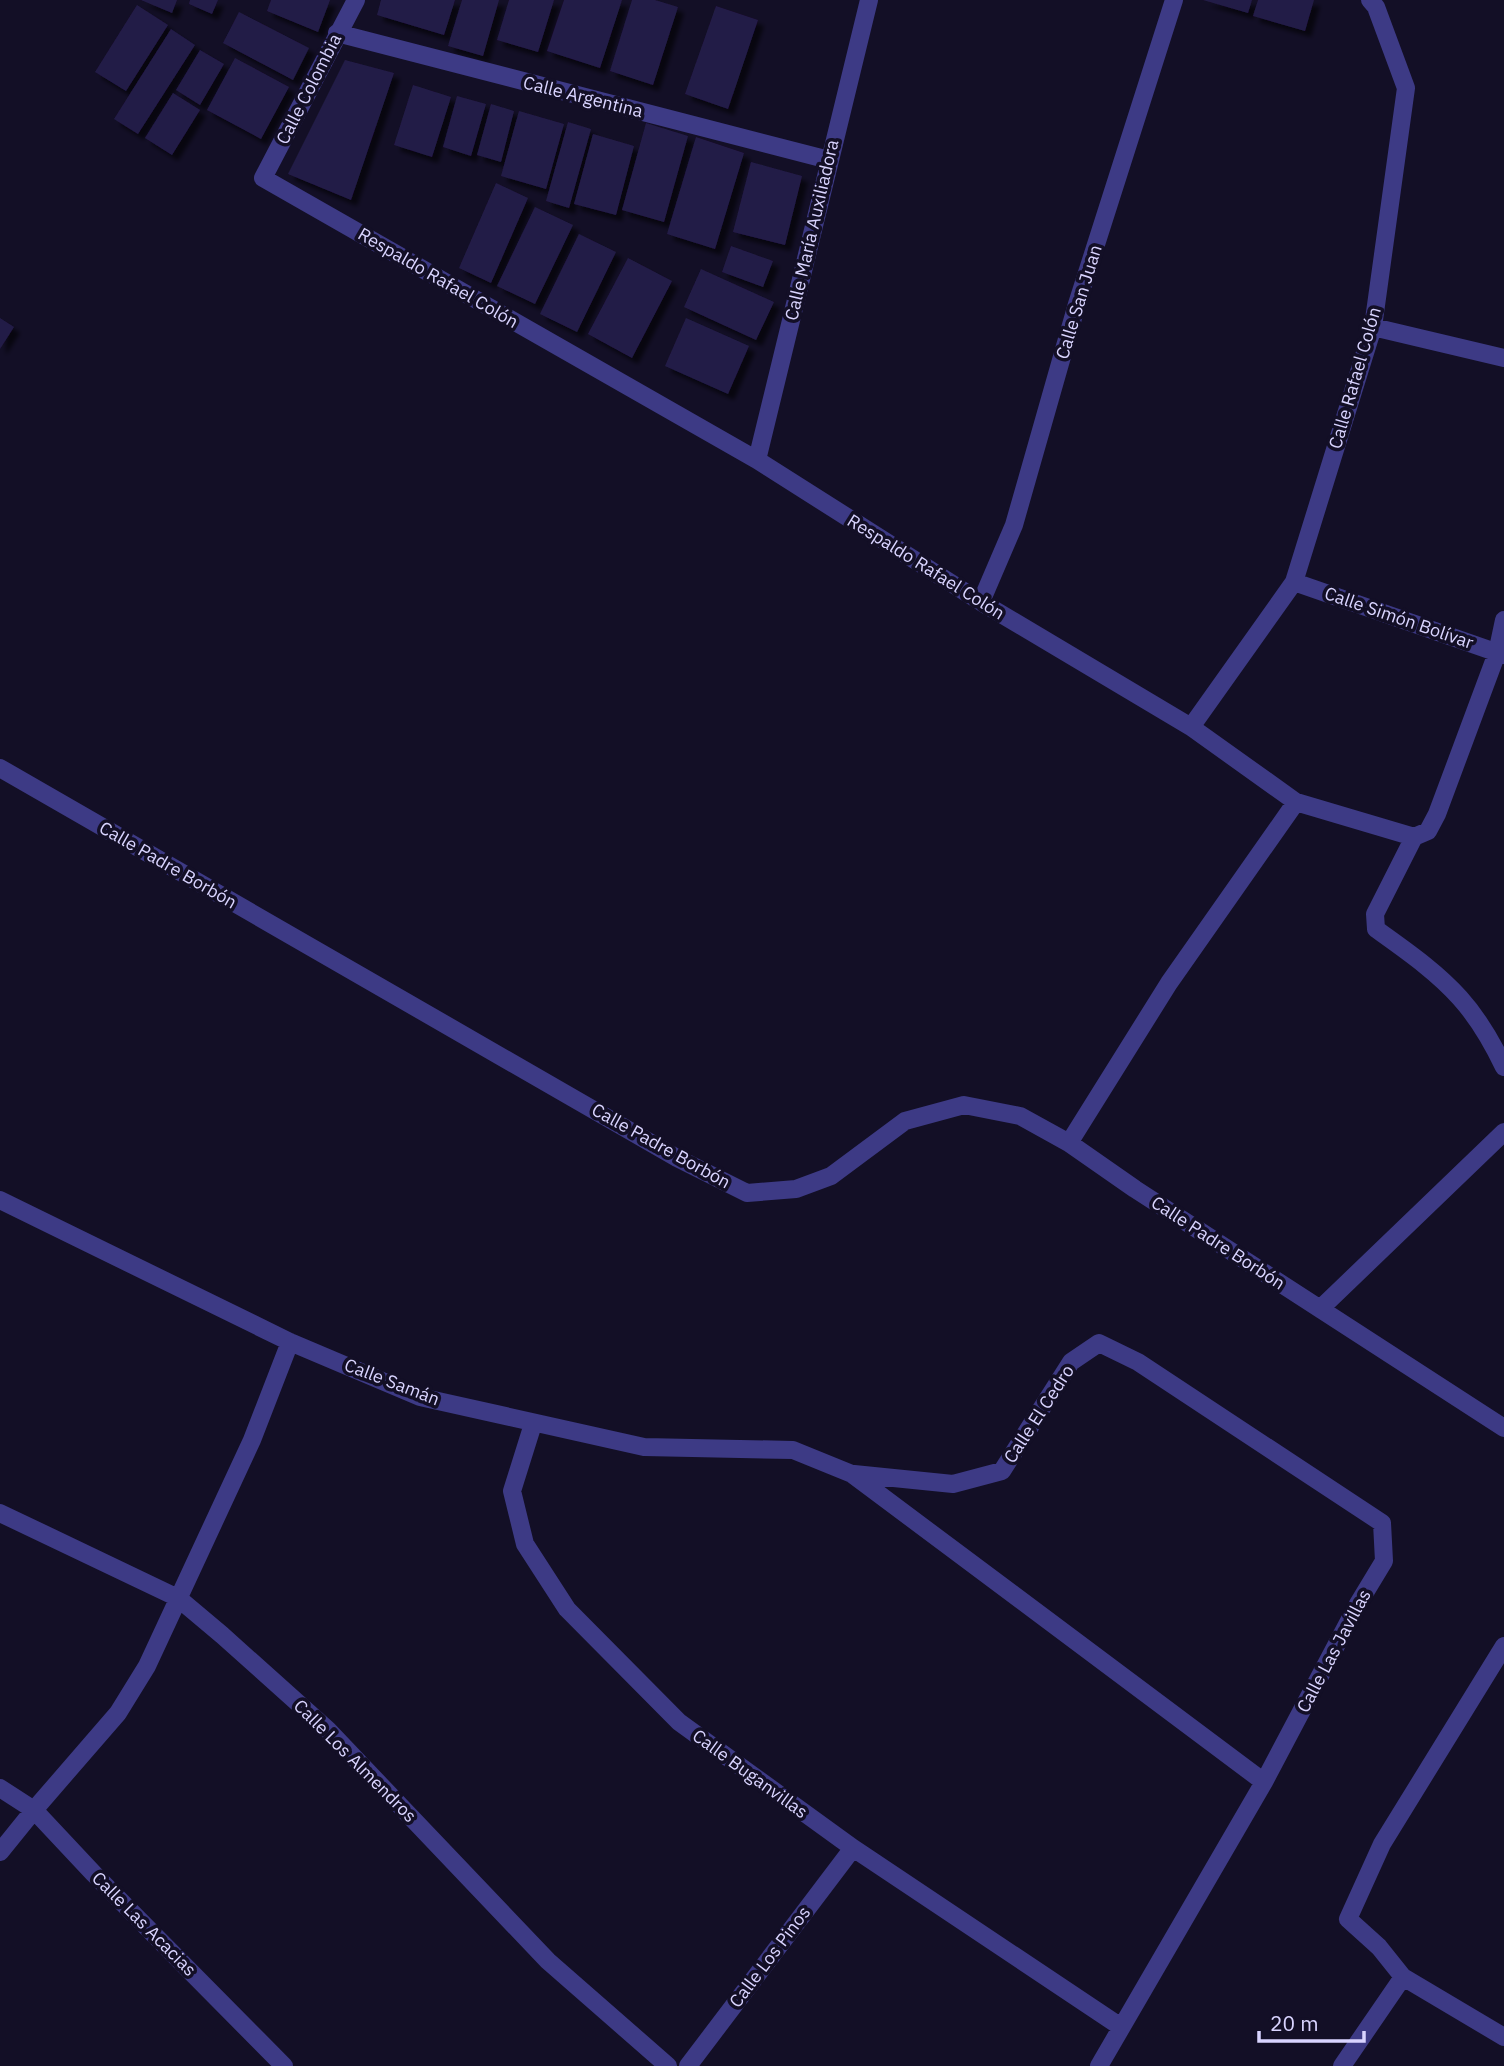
<svg xmlns="http://www.w3.org/2000/svg" width="1504" height="2066" viewBox="0 0 1504 2066" font-family="'IBM Plex Sans',sans-serif">
  <defs>
    <filter id="shadow"><feDropShadow dx="6" dy="6" stdDeviation="2" flood-color="#0009"/></filter>
  </defs>
  <rect width="100%" height="100%" fill="#130f26"/>
  <!-- building -->
  <path fill="#241b47" filter="url(#shadow)" d="M141,0h36l-5,13z
    M190,0h28l-6,14 -23,-10z
    M271,0h59l-12,32 -51,-21z
    M381,0h74l-11,35 -67,-20z
    M462,0h37l-16,56 -35,-10z
    M509,0h45l-16,52 -41,-12z
    M564,0h58l-22,68 -53,-17z
    M632,0h23l23,7 -25,78 -43,-14z
    M1203,0h49l-4,13z
    M1258,0h56l-9,31 -52,-15z
    M137,5l31,20 -42,66 -31,-19z
    M716,6l42,14 -30,89 -43,-15z
    M239,12l70,36 -16,32 -70,-37z
    M171,29l24,16 -57,89 -24,-15z
    M200,50l24,14 -24,41 -24,-15z
    M235,58l54,29 -28,52 -54,-29z
    M345,60l49,13 -43,127 -63,-26z
    M413,85l38,12 -19,60 -38,-12z
    M173,93l27,17 -28,45 -27,-17z
    M457,96l29,8 -15,52 -28,-9z
    M491,104l23,7 -13,51 -24,-7z
    M519,111l45,13 -18,65 -45,-13z
    M568,122l23,7 -22,79 -23,-7z
    M646,123l42,13 -24,86 -42,-12z
    M593,134l41,12 -18,69 -42,-11z
    M696,137l48,16 -29,96 -48,-15z
    M751,162l51,14 -17,69 -52,-13z
    M496,183l32,15 -37,85 -32,-15z
    M535,207l38,18 -38,79 -38,-18z
    M579,234l37,18 -39,80 -37,-18z
    M731,246l42,15 -10,26 -41,-15z
    M628,258l44,23 -40,77 -44,-24z
    M701,269l73,33 -18,38 -72,-33z
    M0,318l14,9 -14,22z
    M686,318l63,28 -21,48 -63,-28z"/>
  <g fill="none" stroke-linecap="round" stroke-linejoin="round">
    <!-- street -->
    <path stroke="#3d3a85" stroke-width="18" d="M356,0l-93,178 494,282 224,142 210,125 105,75 118,35 14,-6 9,-17 60,-161 7,-33
      M337,33l492,127
      M1373,327l131,31
      M757,460l112,-460
      M1294,582l210,73
      M981,602l33,-77 63,-221 97,-304
      M1191,727l103,-145 79,-255 33,-239 -30,-81 -6,-7
      M0,768l677,390 70,35 49,-4 35,-13 74,-55 59,-16 56,11 49,27 66,46 369,239
      M1414,837l-39,77 1,15c29,21 60,42 84,69 18,20 32,44 44,69
      M1069,1143l100,-160 127,-181
      M0,1200l290,142 130,55 224,50 149,3 59,24 412,308
      M1320,1309l184,-177
      M533,1424l-21,67 13,53 42,65 112,113 174,126 268,179
      M854,1474l99,10 49,-13 69,-109 28,-19 39,19 244,161 2,38 -26,43 -94,178 -165,284
      M0,1513l178,85 44,37 106,95 220,231 120,105
      M1504,1646l-122,198 -34,75 31,28 24,30 101,60
      M0,1788l34,22 60,64 190,192
      M0,1852l34,-42 84,-97 29,-47 105,-226 38,-98
      M688,2066l165,-218
      M1342,2066l61,-89"/>
  </g>
  <g text-anchor="middle" stroke-width="7" stroke-linejoin="round" paint-order="stroke">
    <!-- street labels -->
    <g font-size="18" fill="#d9d4ff" stroke="#130f26">
      <text transform="translate(309 89) rotate(-63)" y="6">Calle Colombia</text>
      <text transform="translate(583 97) rotate(14)" y="6">Calle Argentina</text>
      <text transform="translate(812 230) rotate(-77)" y="6">Calle María Auxiliadora</text>
      <text transform="translate(438 278) rotate(30)" y="6">Respaldo Rafael Colón</text>
      <text transform="translate(1079 302) rotate(-73)" y="6">Calle San Juan</text>
      <text transform="translate(1355 378) rotate(-74)" y="6">Calle Rafael Colón</text>
      <text transform="translate(926 567) rotate(32)" y="6">Respaldo Rafael Colón</text>
      <text transform="translate(1399 618) rotate(19)" y="6">Calle Simón Bolívar</text>
      <text transform="translate(168 865) rotate(30)" y="6">Calle Padre Borbón</text>
      <text transform="translate(661 1146) rotate(29)" y="6">Calle Padre Borbón</text>
      <text transform="translate(1218 1243) rotate(33)" y="6">Calle Padre Borbón</text>
      <text transform="translate(392 1382) rotate(21)" y="6">Calle Samán</text>
      <text transform="translate(1039 1414) rotate(-57)" y="6">Calle El Cedro</text>
      <text transform="translate(1334 1651) rotate(-62)" y="6">Calle Las Javillas</text>
      <text transform="translate(355 1761) rotate(45)" y="6">Calle Los Almendros</text>
      <text transform="translate(750 1774) rotate(36)" y="6">Calle Buganvillas</text>
      <text transform="translate(144 1924) rotate(45)" y="6">Calle Las Acacias</text>
      <text transform="translate(770 1957) rotate(-53)" y="6">Calle Los Pinos</text>
    </g>
  </g>
  <!-- scale -->
  <path d="M1259 2031v10h105v-10" fill="none" stroke="#d9d4ff" stroke-width="3.5"/>
  <text x="1270" y="2031" font-size="21" fill="#d9d4ff" stroke="#130f26" stroke-width="5" paint-order="stroke">20 m</text>
</svg>
